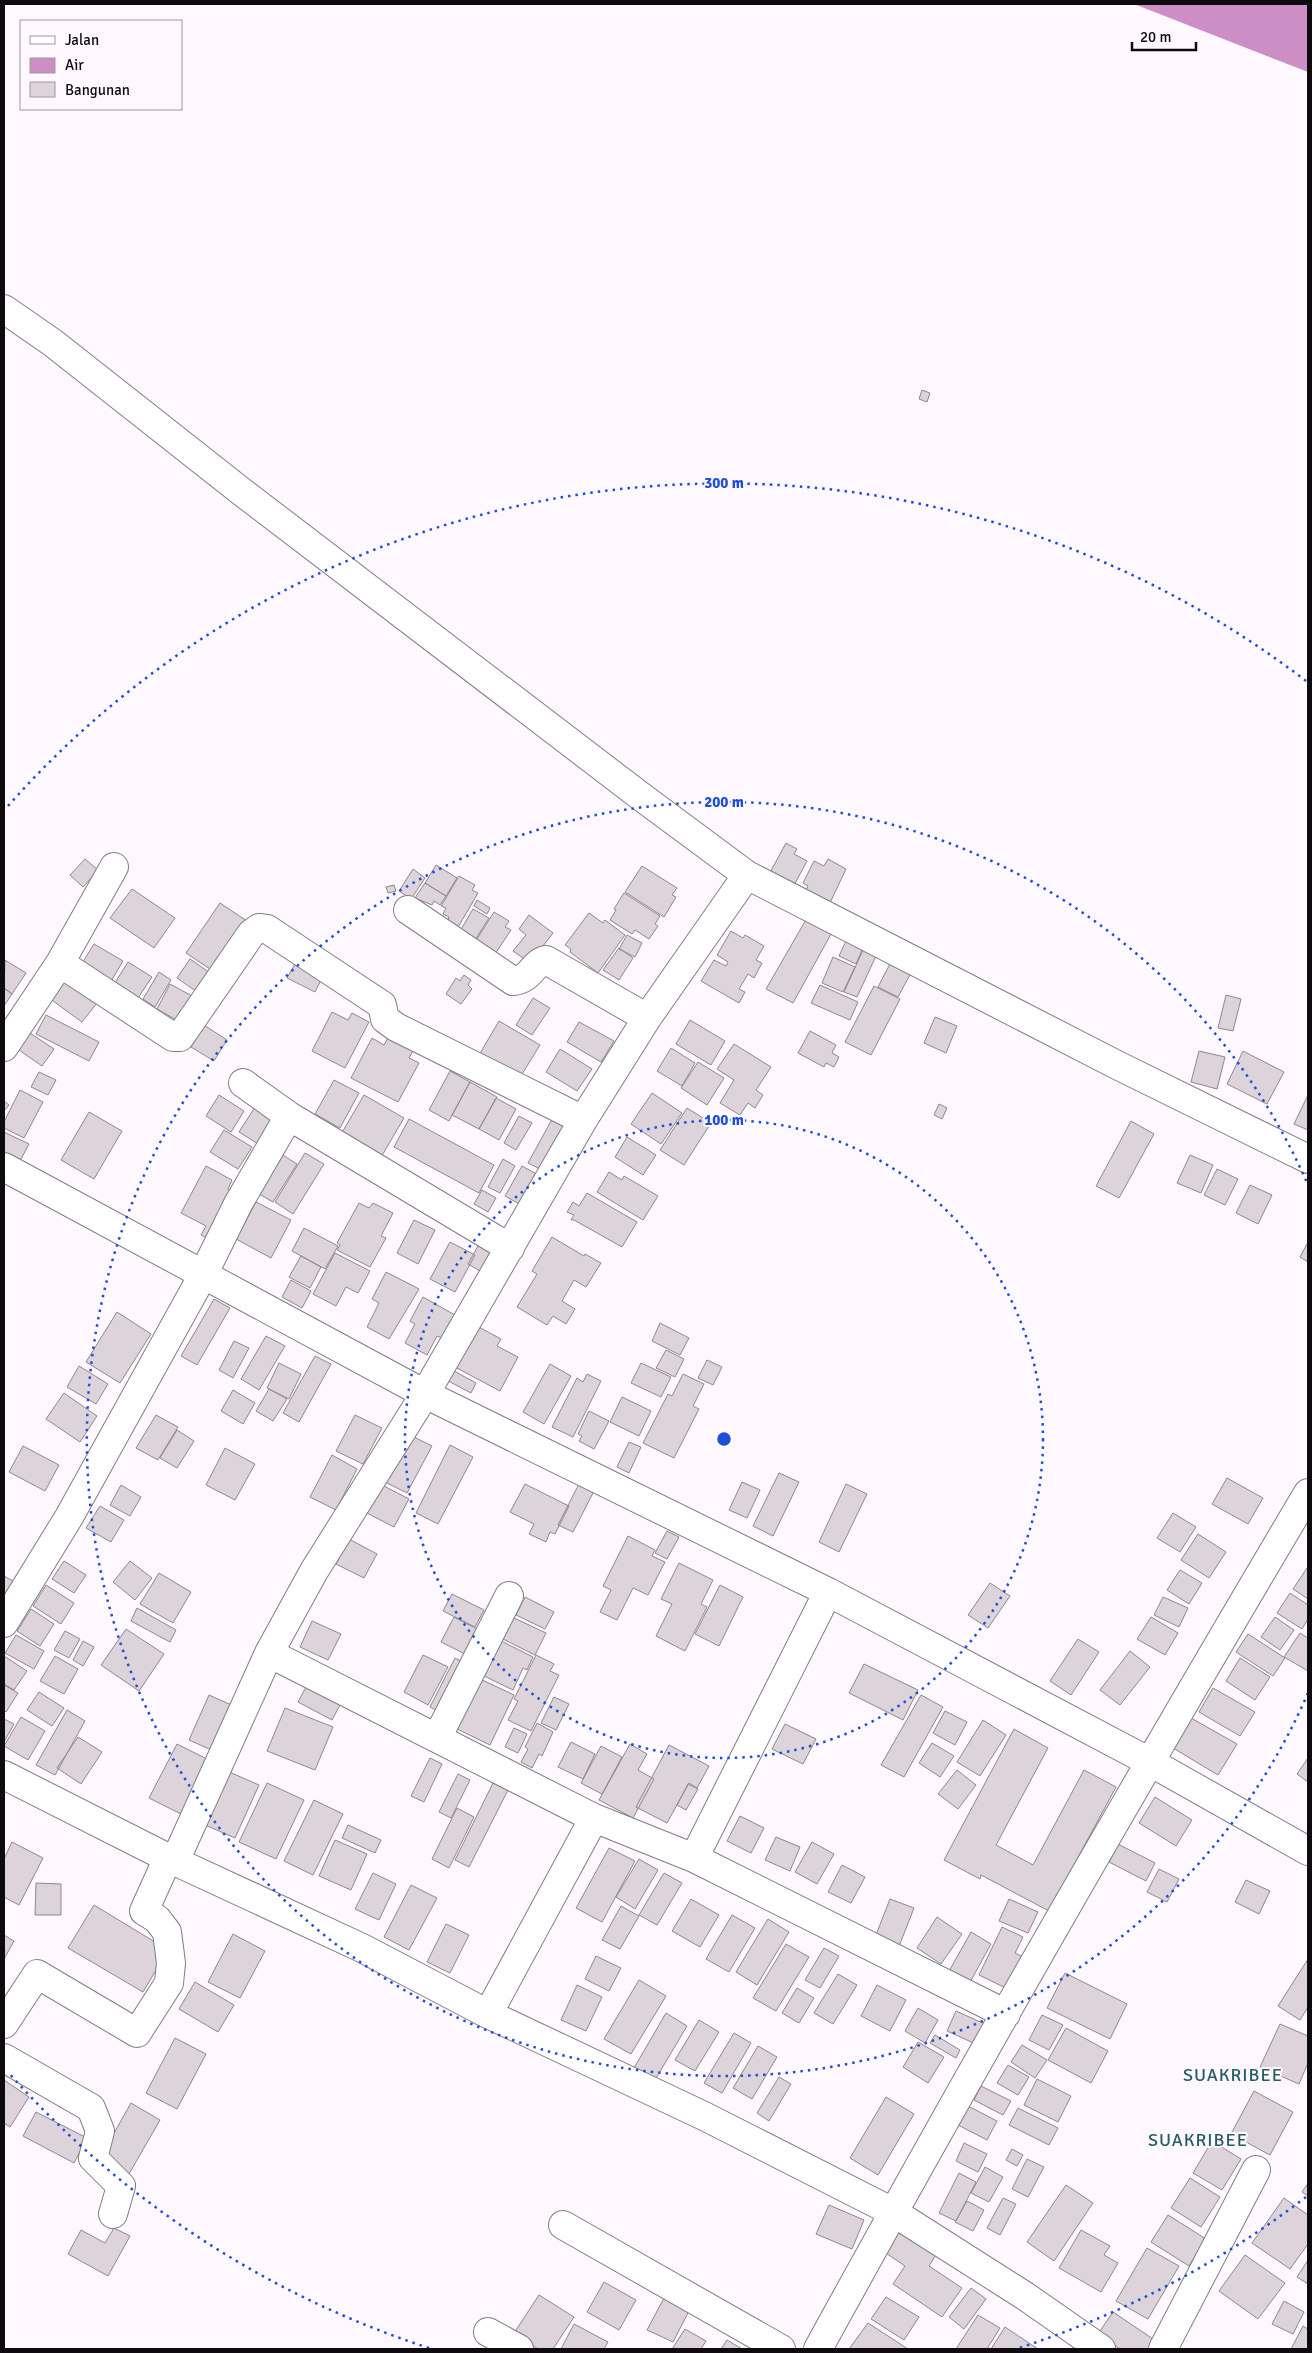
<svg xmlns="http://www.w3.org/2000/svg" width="1312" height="2353" viewBox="0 0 1312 2353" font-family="Signika,sans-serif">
  <rect width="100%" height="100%" fill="#fff8fe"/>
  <!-- water -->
  <path fill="#cc8ec4" d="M1134,4h174v68z"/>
  <!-- building -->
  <path fill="#dcd4da" stroke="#8f878e" d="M922,390l8,3 -3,9 -8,-3z
    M786,843l11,6 -3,5 13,7 -16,30 -24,-13z
    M85,859l13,11 -15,17 -13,-12z
    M828,859l18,10 -18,38 -25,-12 5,-9 -5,-3 11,-22 10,5z
    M436,865l21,13 -11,18 -21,-13z
    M642,866l35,22 -5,7 4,2 -12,20 -39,-25z
    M413,869l12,9 -14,21 -12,-8z
    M459,876l16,9 -3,5 6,3 -21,36 -10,-6 2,-6 -6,-3 3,-6 -5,-2z
    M425,883l21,13 -6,9 -6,-4 -2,4 -17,-7z
    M394,885l2,6 -8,2 -2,-6z
    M132,889l43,29 -21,30 -44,-30z
    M624,893l36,23 -5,8 3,2 -9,13 -14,-9 -3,4 -22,-14 6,-10 -2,-1z
    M477,900l13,8 -3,6 -13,-8z
    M220,903l30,20 -34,50 -30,-20z
    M473,909l16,9 -14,22 -15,-9z
    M811,911l25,14 -43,78 -27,-14z
    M494,912l15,9 -4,6 6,3 -16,24 -20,-12z
    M589,913l14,10 2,-3 20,15 -27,38 -28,-21 1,-3 -6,-4z
    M529,915l24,18 -23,30 -17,-12 13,-16 -7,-6z
    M731,931l12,7 2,-3 19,11 -8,14 6,3 -8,15 -6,-4 -9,15 6,3 -6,11 -38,-22 13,-21 12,6 2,-4 -11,-7z
    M627,935l15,8 -7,14 -16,-8z
    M846,941l17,7 -7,16 -17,-8z
    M94,944l29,17 -13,22 -29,-18z
    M619,948l14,10 -14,22 -16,-10z
    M863,950l13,6 -19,41 -13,-5z
    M833,957l22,10 -12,25 -21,-9z
    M893,958l20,11 -15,28 -20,-10z
    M190,959l26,18 -13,19 -26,-18z
    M5,960l21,13 -14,21 -8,-6z
    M128,962l24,15 -16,24 -23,-15z
    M295,964l27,14 -7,14 -28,-14z
    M159,972l12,8 -16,27 -12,-8z
    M464,975l7,5 -3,5 4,4 -11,15 -15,-10 10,-16 4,3z
    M64,979l33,24 -15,19 -33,-24z
    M170,984l24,13 -14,25 -23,-13z
    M820,985l38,17 -8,18 -39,-17z
    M874,986l26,13 -29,56 -26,-13z
    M4,988l8,6 -8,12z
    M1226,995l15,4 -8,32 -15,-3z
    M533,998l17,10 -18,27 -16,-10z
    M332,1012l16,8 4,-7 17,9 -24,46 -33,-17z
    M46,1015l53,27 -10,19 -53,-27z
    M935,1017l22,9 -11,27 -22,-10z
    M690,1020l35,21 -14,24 -35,-21z
    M499,1021l41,24 -21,34 -40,-24z
    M579,1022l35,19 -13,21 -34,-20z
    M204,1025l23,15 -13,21 -23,-14z
    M27,1031l27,18 -12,17 -26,-18z
    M810,1031l26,14 -4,8 7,4 -5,10 -8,-4 -2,4 -26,-14z
    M389,1036l25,13 -5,9 10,5 -21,39 -47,-24 21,-40 12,7z
    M734,1044l37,23 -15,23 7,5 -8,13 -7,-5 -8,12 -20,-12 14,-23 -17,-11z
    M671,1048l24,15 -13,23 -25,-15z
    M560,1049l32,20 -15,22 -31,-19z
    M1199,1051l26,6 -8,32 -26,-7z
    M1243,1051l41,21 -17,32 -40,-20z
    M698,1062l26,16 -17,27 -26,-17z
    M450,1071l20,11 -21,39 -20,-11z
    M39,1072l17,8 -8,15 -17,-8z
    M334,1080l25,13 -19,35 -25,-14z
    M470,1082l27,15 -18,32 -27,-14z
    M20,1090l23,12 -19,36 -20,-10v-6z
    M652,1093l30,20 -21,31 -30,-20z
    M219,1095l25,16 -13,21 -25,-16z
    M364,1095l40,23 -24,41 -40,-23z
    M1308,1095v35l-14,-6z
    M496,1098l20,11 -17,31 -20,-11z
    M4,1101l5,4 -5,6z
    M939,1104l8,4 -5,11 -8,-4z
    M255,1107l24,15 -16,25 -24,-15z
    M687,1108l24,15 -27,42 -24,-15z
    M89,1112l33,19 -28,48 -33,-19z
    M556,1112l16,9 -28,50 -16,-8z
    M519,1116l13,7 -16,27 -12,-7z
    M409,1119l85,46 -15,28 -85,-46z
    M1131,1121l23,13 -35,64 -23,-12z
    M224,1130l28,17 -14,22 -28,-17z
    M4,1132l25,12 -9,17 -16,-9z
    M627,1137l29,18 -13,20 -28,-18z
    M278,1152l19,12 -24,38 -19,-11z
    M305,1153l19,11 -31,50 -18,-12z
    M1190,1155l23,10 -12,28 -24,-10z
    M503,1159l12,7 -15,27 -12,-6z
    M206,1166l26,14 -4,9 12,6 -25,47 -14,-7 5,-9 -25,-13z
    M522,1166l18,10 -17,30 -18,-10z
    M1217,1169l21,10 -13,26 -21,-10z
    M609,1172l13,8 2,-4 34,20 -15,24 -46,-28z
    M1250,1185l22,10 -14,29 -22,-11z
    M482,1190l14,8 -8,14 -14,-8z
    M587,1193l50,29 -15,25 -48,-27h-3l3,-5 -7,-3 6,-10 6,4z
    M256,1202l35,18 -20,38 -35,-19z
    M359,1203l10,5 4,-5 20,10 -12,23 5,2 -16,29 -33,-17 3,-5 -3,-2z
    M414,1220l21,10 -17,34 -21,-11z
    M304,1228l34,18 -13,23 -33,-18z
    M552,1237l32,19 1,-2 16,9 -15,24 -12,-7 -12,21 13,8 -9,15 -13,-8 -6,9 -30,-18 20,-33 -5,-3z
    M482,1239l23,12 -15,26 -22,-13z
    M450,1242l25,13 -20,37 -25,-13z
    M1308,1242v20l-8,-5z
    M335,1253l35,18 -12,22 -12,-6 -10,19 -23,-12z
    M301,1256l20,11 -11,21 -21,-11z
    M386,1272l33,17 -30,50 -22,-12 12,-24 -7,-4z
    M291,1280l20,11 -9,17 -20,-11z
    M423,1297l32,18 -13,23 -5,-2 -10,19 -22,-12 10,-19 -5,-3z
    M214,1299l16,9 -33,57 -16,-9z
    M117,1312l34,22 -31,49 -34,-21z
    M660,1323l29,15 -9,17 -28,-14z
    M477,1326l24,13 -4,7 21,11 -18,34 -45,-24z
    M266,1336l19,10 -26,44 -18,-11z
    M234,1341l15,7 -16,30 -14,-8z
    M666,1350l18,9 -9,18 -19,-9z
    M315,1356l16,8 -32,58 -16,-9z
    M707,1360l15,7 -9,18 -15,-7z
    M279,1363l22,11 -12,25 -22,-11z
    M641,1363l30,14 -10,20 -30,-14z
    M550,1364l21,12 -27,48 -21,-12z
    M443,1365l33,18 -5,10 -34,-18z
    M79,1366l29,18 -12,20 -29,-17z
    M587,1374l14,7 -28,56 -21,-10 25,-49 6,4z
    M683,1374l21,10 -11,22 6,3 -25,49 -31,-15 25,-49 4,2z
    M269,1389l18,10 -14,22 -17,-10z
    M233,1390l22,13 -12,21 -22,-13z
    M64,1393l33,23 -17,26 -34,-23z
    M622,1397l29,14 -12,25 -29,-14z
    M589,1411l20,10 -15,28 -15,-8 3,-5 -4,-2z
    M156,1415l22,12 -20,33 -22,-12z
    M355,1415l27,13 -19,36 -27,-13z
    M177,1430l17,11 -17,27 -17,-10z
    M404,1432l28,14 -25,47 -28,-14z
    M629,1442l12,5 -12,26 -12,-6z
    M450,1445l23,12 -35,67 -22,-11z
    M23,1446l36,19 -14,26 -36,-19z
    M225,1448l30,16 -20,36 -29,-15z
    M332,1455l25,14 -21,41 -26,-13z
    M779,1473l20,9 -26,54 -20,-10z
    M1227,1478l36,20 -15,26 -36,-20z
    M742,1482l18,8 -13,28 -18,-8z
    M378,1483l31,16 -15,28 -31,-16z
    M525,1484l44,22 -14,28 -5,-2 -4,10 -17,-8 5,-10 -24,-12z
    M579,1484l15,7 -21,41 -15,-7z
    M846,1484l21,10 -28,58 -20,-10z
    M121,1485l20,12 -11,19 -20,-11z
    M100,1506l24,14 -13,22 -25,-14z
    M1173,1513l23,14 -16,25 -23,-14z
    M667,1531l12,6 -12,22 -12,-6z
    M1198,1534l28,18 -17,26 -28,-18z
    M628,1536l27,14 -3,6 13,6 -17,33 -15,-7 -16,32 -17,-8 11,-22 -8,-4z
    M349,1539l28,15 -13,24 -28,-14z
    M64,1561l22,14 -12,18 -22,-14z
    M130,1561l22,17 -17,22 -22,-18z
    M679,1563l34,17 -12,24 6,3 -22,44 -29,-15 16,-32 -11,-5z
    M1307,1568l1,1v30l-15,-10z
    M1180,1570l22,13 -13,21 -22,-14z
    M159,1573l32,19 -18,31 -33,-19z
    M4,1576l16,9 -16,28z
    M990,1583l20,13 -22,32 -20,-13z
    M46,1585l28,18 -13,21 -28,-18z
    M720,1585l23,12 -24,49 -24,-12z
    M1290,1593l18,12v14l-6,10 -25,-16z
    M452,1594l32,16 -9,17 -32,-16z
    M525,1597l29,15 -9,17 -29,-14z
    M1163,1597l25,11 -9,19 -25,-12z
    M137,1608l39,22 -6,12 -39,-21z
    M31,1609l23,15 -14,22 -23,-15z
    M454,1617l27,14 -12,25 -28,-14z
    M512,1617l34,16 -11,22 -34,-17z
    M1151,1617l27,16 -13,22 -28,-16z
    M1275,1617l19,13 -14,20 -19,-13z
    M312,1621l29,13 -13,26 -28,-13z
    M126,1629l38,25 -25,37 -38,-26z
    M65,1631l15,8 -11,19 -15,-8z
    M1300,1633l8,5v33l-24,-14z
    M1248,1634l37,24 -12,18 -37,-24z
    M16,1635l28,16 -10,18 -29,-16z
    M1078,1639l21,13 -28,43 -21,-14z
    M83,1641l11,6 -11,19 -10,-6z
    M501,1641l32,16 -6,13 -4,-2 -10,22 -29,-14z
    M1130,1651l20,16 -30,38 -20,-15z
    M423,1655l25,12 -20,38 -24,-13z
    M536,1655l18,9 -4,7 9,4 -28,56 -23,-11 10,-19 -4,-2z
    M4,1656l23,15 -13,19 -10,-6z
    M55,1656l23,13 -14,25 -24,-13z
    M455,1658l21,11 -26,49 -20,-11z
    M1240,1658l30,19 -15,23 -29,-19z
    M864,1664l54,26 -15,30 -54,-27z
    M312,1676l34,18 -14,26 -34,-18z
    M478,1678l36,17 -24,50 -37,-18z
    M4,1685l14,8 -12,19 -2,-2z
    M1213,1688l42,24 -15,24 -41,-24z
    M39,1692l25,16 -12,18 -25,-16z
    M209,1695l27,12 -20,45 -27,-12z
    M921,1695l22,12 -39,70 -23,-12z
    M554,1697l15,7 -13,26 -15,-7z
    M285,1708l48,19 -18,43 -48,-19z
    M67,1710l18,11 -30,54 -19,-10z
    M945,1711l22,11 -12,23 -22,-12z
    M21,1717l24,14 -17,29 -24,-14z
    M1191,1718l46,26 -19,31 -45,-27z
    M4,1719l10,5 -10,18z
    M983,1720l23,15 -26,41 -23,-14z
    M537,1723l16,9 -11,24 -3,-2 -7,14 -11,-6 7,-13 -3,-2z
    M785,1724l31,15 -13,25 -31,-15z
    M514,1728l13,6 -9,19 -13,-6z
    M1014,1729l34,19 -52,97 37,20 51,-95 32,17 -67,124 -68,-36 -1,4 -36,-19z
    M78,1737l24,15 -21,32 -24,-16z
    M571,1742l24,12 -12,25 -25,-12z
    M932,1743l22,13 -14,21 -21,-14z
    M177,1744l38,19 -28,54 -38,-19z
    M630,1744l17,10 -9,16 16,9 -21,39 -34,-18z
    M669,1745l40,21 -12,22 -8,-5 -22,40 -31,-16z
    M601,1746l21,11 -20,37 -21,-11z
    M430,1758l12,6 -18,38 -13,-6z
    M1308,1758v24l-11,-8z
    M957,1770l19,15 -18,24 -20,-15z
    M227,1771l32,14 -24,53 -32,-14z
    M458,1774l12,6 -19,38 -12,-6z
    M267,1783l37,17 -28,59 -37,-17z
    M493,1783l15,7 -39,77 -14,-7z
    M688,1784l10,5 -12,21 -9,-5z
    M1155,1797l37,23 -16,26 -37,-23z
    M314,1800l29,14 -30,61 -29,-14z
    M457,1808l17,9 -25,51 -17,-9z
    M740,1816l24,12 -13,25 -24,-12z
    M348,1825l33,15 -6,13 -33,-15z
    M776,1837l24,10 -10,24 -25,-11z
    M335,1840l32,14 -16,36 -32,-14z
    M12,1842l31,16 -24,47 -15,-8v-38z
    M812,1842l22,12 -17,30 -22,-12z
    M1118,1844l37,19 -9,18 -37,-19z
    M609,1848l26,13 -33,61 -26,-14z
    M639,1859l19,11 -23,39 -19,-12z
    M842,1865l23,12 -14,26 -23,-11z
    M1159,1869l20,10 -12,23 -20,-10z
    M373,1873l23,11 -17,36 -24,-11z
    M664,1873l18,10 -25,42 -18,-10z
    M1246,1880l24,11 -11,23 -24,-12z
    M36,1883l25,1v31h-26z
    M411,1885l26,13 -28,52 -25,-13z
    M691,1899l28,16 -19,32 -28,-16z
    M890,1899l24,9 -16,41 -24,-9z
    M1009,1899l29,13 -10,21 -29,-12z
    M94,1905l74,45 -25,42 -75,-44z
    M621,1906l18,10 -19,33 -18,-9z
    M732,1915l23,13 -26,44 -23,-13z
    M937,1917l25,17 -21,30 -24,-16z
    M768,1919l21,13 -32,53 -21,-13z
    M446,1924l23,11 -19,38 -23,-11z
    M1002,1927l21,10 -8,16 10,5 -15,32 -31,-15z
    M971,1932l20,12 -22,40 -21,-11z
    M233,1934l32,17 -25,47 -32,-16z
    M4,1935l10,6 -10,18z
    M786,1944l23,13 -33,54 -23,-13z
    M824,1948l15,8 -19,32 -15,-8z
    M596,1956l25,12 -12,23 -24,-12z
    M1308,1959v48l-8,13 -22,-14z
    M1065,1973l62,31 -17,35 -63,-31z
    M838,1974l19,11 -24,39 -19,-11z
    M639,1980l27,16 -35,58 -27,-15z
    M195,1982l39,23 -16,27 -39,-23z
    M577,1985l25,12 -16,34 -25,-11z
    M877,1985l29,15 -16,31 -29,-15z
    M797,1988l17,10 -15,25 -17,-10z
    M918,2008l20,12 -13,23 -20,-12z
    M956,2011l31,14 -9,20 -31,-14z
    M666,2013l21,13 -32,54 -21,-12z
    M1042,2015l21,10 -14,25 -20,-10z
    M699,2020l20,12 -24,39 -20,-11z
    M1280,2024l28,12v27l-9,21 -39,-17z
    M1066,2028l42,23 -17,32 -43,-23z
    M734,2033l17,10 -29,50 -18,-10z
    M935,2035l25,15 -4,8 -26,-15z
    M175,2038l31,16 -29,55 -31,-16z
    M918,2042l26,15 -16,26 -25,-16z
    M1022,2045l25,15 -12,18 -24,-16z
    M758,2046l19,11 -25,42 -19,-11z
    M1008,2065l21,12 -11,18 -21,-12z
    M779,2077l12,7 -22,37 -12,-8z
    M1037,2079l34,17 -13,26 -34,-17z
    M4,2080l25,17 -19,30 -6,-4z
    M981,2086l30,15 -8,14 -29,-15z
    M1254,2091l39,21 -23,43 -39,-21z
    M886,2097l28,17 -36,61 -28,-17z
    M131,2103l29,17 -31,54 -29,-16z
    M968,2106l29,15 -10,19 -29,-15z
    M1018,2108l40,20 -9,17 -40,-20z
    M36,2112l51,26 -13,25 -51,-27z
    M1212,2141l29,18 -19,31 -29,-17z
    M964,2143l23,11 -9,18 -22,-11z
    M1012,2149l11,6 -6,11 -11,-6z
    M1027,2159l17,8 -16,30 -16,-8z
    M985,2167l18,10 -14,25 -18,-9z
    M959,2173l17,9 -20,39 -17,-8z
    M1190,2178l30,19 -19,30 -30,-19z
    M1308,2183v13l-6,-4z
    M1066,2185l27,18 -39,58 -27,-19z
    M1003,2198l13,6 -16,31 -13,-7z
    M1284,2198l24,17v29l-18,25 -38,-26z
    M967,2201l17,9 -11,21 -18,-9z
    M829,2205l35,15 -12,29 -36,-15z
    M1168,2215l38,24 -17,27 -38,-24z
    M114,2228l16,8 -22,40 -40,-22 13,-24 24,13z
    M899,2228l38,25 -8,13 33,22 -20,29 -49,-33 12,-18 -22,-15z
    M1081,2230l29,16 -6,9 14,8 -17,29 -42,-24z
    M1147,2248l32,18 -31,53 -32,-18z
    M1245,2255l40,28 -27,36 -39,-28z
    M1308,2260v24l-11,-7z
    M604,2282l32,18 -17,30 -32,-18z
    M971,2288l15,11 -22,30 -15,-12z
    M539,2295l35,22 -21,32h-15l-24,-16z
    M886,2297l33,20 -15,23 -33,-21z
    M664,2298l25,13 -16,31 -26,-12z
    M1284,2301l20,11 -11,22 -21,-10z
    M1113,2312l43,29 -6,8h-30l-22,-15z
    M978,2315l22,13 -13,21h-31z
    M868,2323l40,26h-59z
    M574,2324l34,18 -4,7h-43z
    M1303,2326l5,3v20h-17z
    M1005,2327l33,22h-47z
    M685,2329l21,12 -5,8h-29z
    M727,2340l15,9h-21z"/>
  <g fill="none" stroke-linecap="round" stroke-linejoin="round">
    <!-- minor casing -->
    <g stroke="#847c82" stroke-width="30">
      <path id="minor" d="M4,309l49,34 189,149 401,306 104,77 370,190 191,94
        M408,910l105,71c19,-2 19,-18 33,-21l101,58
        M60,963l113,74h7l71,-103 8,-6 8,1 115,76 3,14 11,8 187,93
        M4,1047l56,-84 54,-96
        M243,1083l46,33
        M4,1167l421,227 403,198 322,170 158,89
        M4,1623l65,-106 134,-242 35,-71 51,-88 221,132
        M269,1653l325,165 100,40 312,156
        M437,1738l72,-142
        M4,1775l164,83 194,90 126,66 218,103 187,95 132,84 76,53
        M694,1858l134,-266
        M175,1861l94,-208 45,-82 111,-177 158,-274 64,-102 100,-143
        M488,2014l106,-196
        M4,2024l33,-50 100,59 32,-50 2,-20 -4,-31 -10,-13 -13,-8 24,-53
        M4,2058l87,50 9,23 -7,27 28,28 -8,28
        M563,2225l218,124
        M488,2332l31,17
        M818,2349c158,-288 322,-573 490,-856
        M1163,2349l93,-179"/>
    </g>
    <!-- minor -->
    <use href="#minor" stroke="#fff" stroke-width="28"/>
  </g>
  <!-- distance rings -->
  <g fill="none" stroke="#1d4ed8" stroke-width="2.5" stroke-dasharray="2.5 5">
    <circle cx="724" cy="1439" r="319"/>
    <path d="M1308 1693A637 637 0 1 1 1308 1185"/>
    <path d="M1306 2197A956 956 0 0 1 1019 2348M429 2348A956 956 0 0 1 8 2072M8 806A956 956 0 0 1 1306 681"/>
  </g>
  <g text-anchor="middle" stroke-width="4" stroke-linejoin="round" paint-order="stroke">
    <!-- quarter labels -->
    <g font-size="18" letter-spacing="1" fill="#245d65" stroke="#fff8fe">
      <text x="1233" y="2081">SUAKRIBEE</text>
      <text x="1198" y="2146">SUAKRIBEE</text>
    </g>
  </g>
  <circle cx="724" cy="1439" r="8" fill="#1d4ed8" stroke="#fff8fe" stroke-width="2.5"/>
  <g font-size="15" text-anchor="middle" font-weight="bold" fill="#1d4ed8" stroke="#fff8fe" stroke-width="4" stroke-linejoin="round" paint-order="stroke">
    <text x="724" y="488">300 m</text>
    <text x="724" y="807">200 m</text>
    <text x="724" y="1125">100 m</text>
  </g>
  <!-- border -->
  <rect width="1312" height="2353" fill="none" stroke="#0d0b0d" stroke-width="10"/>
  <!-- legend -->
  <rect x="20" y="20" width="162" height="90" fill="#fff8fe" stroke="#9e999e"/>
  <rect x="30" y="36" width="25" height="8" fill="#ffffff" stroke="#9e999e"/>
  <text x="65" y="45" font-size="15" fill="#0d0b0d">Jalan</text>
  <rect x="30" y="58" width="25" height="15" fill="#cc8ec4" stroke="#9e999e"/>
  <text x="65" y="70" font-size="15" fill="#0d0b0d">Air</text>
  <rect x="30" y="82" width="25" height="15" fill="#dcd4da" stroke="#9e999e"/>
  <text x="65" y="95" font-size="15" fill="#0d0b0d">Bangunan</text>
  <!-- scale -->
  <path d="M1132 42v8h64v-8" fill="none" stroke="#0d0b0d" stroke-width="2.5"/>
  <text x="1140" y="42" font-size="15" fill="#0d0b0d" stroke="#fff8fe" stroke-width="4" paint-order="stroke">20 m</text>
</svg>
